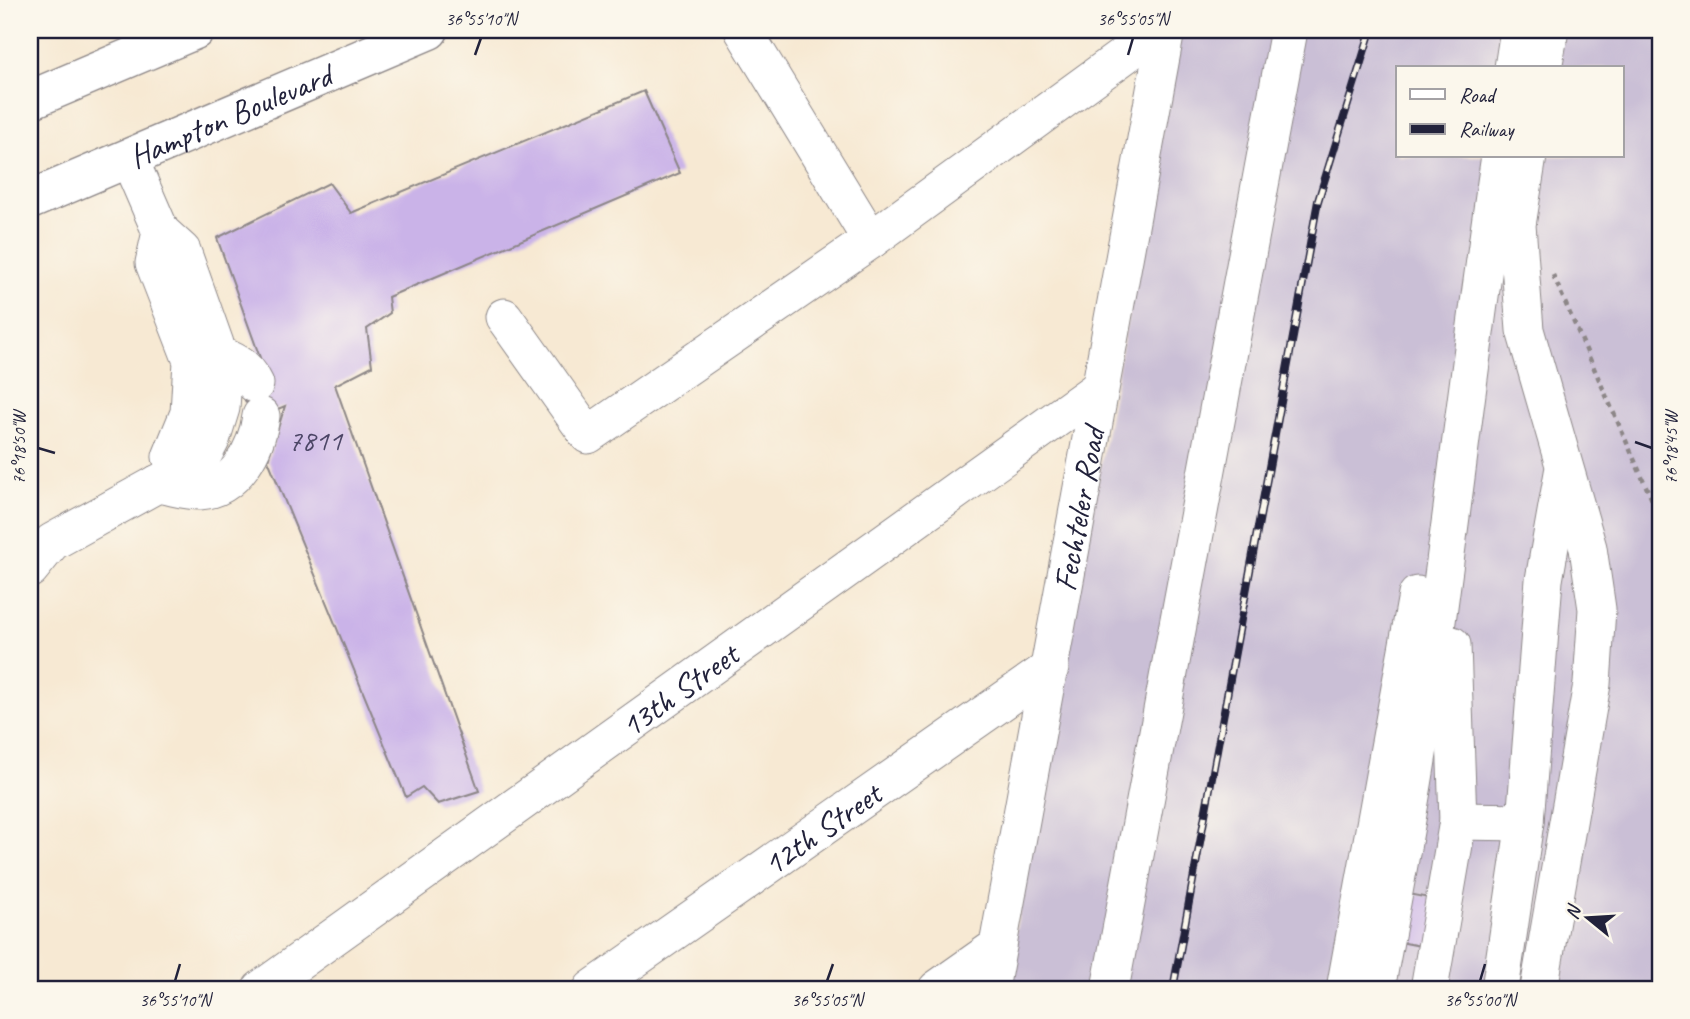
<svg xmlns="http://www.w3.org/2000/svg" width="1690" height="1019" viewBox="0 0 1690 1019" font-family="Caveat,sans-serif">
  <rect width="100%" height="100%" fill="#fbf7ec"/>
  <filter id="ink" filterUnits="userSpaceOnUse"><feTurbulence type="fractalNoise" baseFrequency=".0143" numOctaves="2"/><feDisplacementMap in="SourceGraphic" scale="14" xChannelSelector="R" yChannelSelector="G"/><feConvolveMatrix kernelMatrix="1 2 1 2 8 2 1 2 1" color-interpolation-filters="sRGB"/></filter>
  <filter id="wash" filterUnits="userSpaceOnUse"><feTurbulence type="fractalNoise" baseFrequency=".00686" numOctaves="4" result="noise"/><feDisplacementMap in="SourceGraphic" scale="28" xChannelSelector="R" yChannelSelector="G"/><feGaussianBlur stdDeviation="1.57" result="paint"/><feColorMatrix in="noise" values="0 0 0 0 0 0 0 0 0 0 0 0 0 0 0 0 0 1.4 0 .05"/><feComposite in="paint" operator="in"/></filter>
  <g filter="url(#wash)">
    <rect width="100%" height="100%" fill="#f7e9d3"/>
    <!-- industrial -->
    <path fill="#cabfd6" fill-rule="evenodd" d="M1180,30h480v959h-655zM1398,68h224v88h-224z"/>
    <g id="blocks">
      <!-- building -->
      <path fill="#cab3e8" d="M644,91l36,82 -292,124 2,16 -23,16 5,37 -37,19 144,406 -41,13 -16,-17 -16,10 -138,-337 17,-54 -31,13 -13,-27 26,-15 -50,-139 112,-55 22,30z
        M1373,887l87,17 -9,48 -87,-17z"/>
    </g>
  </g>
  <g filter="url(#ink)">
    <use href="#blocks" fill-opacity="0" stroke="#8c8687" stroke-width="2"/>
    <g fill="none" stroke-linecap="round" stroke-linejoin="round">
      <!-- minor casing -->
      <g stroke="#8c8687" stroke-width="39">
        <g id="minor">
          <path d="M743,30l128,210"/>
          <path d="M1513,68l6,-38"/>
          <path d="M1543,68l7,-38"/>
          <path d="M1528,156l-11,69 8,105 63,218 9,61 -5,75 -53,305"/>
          <path d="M129,158l32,74 21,19 33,93 8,34 -2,30 -10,32 -12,23 -20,9 -8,-15 18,-44 3,-52 -38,-98 7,-31"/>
          <path d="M504,317l84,118 283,-195 288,-210"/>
          <path d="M203,358c21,-6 43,6 52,26"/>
          <path d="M157,484c14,2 30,7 43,7 36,-2 57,-44 61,-75"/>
          <path d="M30,569l22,-27 127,-70"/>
          <path d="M1458,821l67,1"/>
          <path id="s1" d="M261,989l837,-600"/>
          <path id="s2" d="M592,989l458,-321"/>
          <path d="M937,989l61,-43"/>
          <path id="s3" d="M990,989l176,-959"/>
          <path d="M1110,989l179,-959"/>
          <path d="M1345,989l72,-394"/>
          <path d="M1376,989c16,-87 33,-173 46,-261 28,-190 49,-382 78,-572"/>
          <path d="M1429,989l29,-168 -6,-176"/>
          <path d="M1500,989l25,-167 19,-242 19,-107"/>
        </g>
      </g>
      <!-- major casing -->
      <g stroke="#8c8687" stroke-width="41">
        <g id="major">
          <path d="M30,100l165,-70"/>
          <path id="s4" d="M30,200l399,-170"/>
        </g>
      </g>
      <!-- path -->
      <path stroke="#8c8687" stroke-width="4.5" stroke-dasharray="5 5" stroke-linecap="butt" d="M1553,275l107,243"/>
      <!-- minor -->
      <use href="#minor" stroke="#fff" stroke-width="37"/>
      <!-- major -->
      <use href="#major" stroke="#fff" stroke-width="38"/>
      <!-- rail casing -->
      <g stroke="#22223b" stroke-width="8">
        <path id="rail" d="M1173,989l145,-788 53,-171"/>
      </g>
      <!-- rail -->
      <use href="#rail" stroke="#fbf7ec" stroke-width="5" stroke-dasharray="16" stroke-linecap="butt"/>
    </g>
  </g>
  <!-- ticks -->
  <path fill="none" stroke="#22223b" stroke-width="2.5" d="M475,55l6,-17M1128,55l5,-17M1635,442l17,6M38,448l17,5M175,981l5,-17M827,981l6,-17M1480,981l5,-17"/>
  <g text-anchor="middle" stroke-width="5" stroke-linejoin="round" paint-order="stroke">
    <!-- number labels -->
    <g font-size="30" fill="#4c4666">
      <text x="315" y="450">7811</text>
    </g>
    <!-- street labels -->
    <g font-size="33" fill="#22223b" stroke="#fbf7ec">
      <text dy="12" stroke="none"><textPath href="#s4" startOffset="217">Hampton Boulevard</textPath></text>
      <text dy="12" stroke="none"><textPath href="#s3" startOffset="488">Fechteler Road</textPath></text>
      <text dy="12" stroke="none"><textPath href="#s1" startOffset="514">13th Street</textPath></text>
      <text dy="12" stroke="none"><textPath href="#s2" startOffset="280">12th Street</textPath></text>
    </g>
  </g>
  <!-- margin -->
  <rect width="1690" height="1019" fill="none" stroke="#fbf7ec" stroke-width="77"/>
  <!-- legend -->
  <rect x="1396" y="66" width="228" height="91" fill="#fbf7ec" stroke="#a4a2a5" stroke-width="2"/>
  <rect x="1410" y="89" width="35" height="10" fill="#ffffff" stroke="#a4a2a5" stroke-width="2"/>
  <text x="1459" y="102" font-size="21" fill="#22223b">Road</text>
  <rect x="1410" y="124" width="35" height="10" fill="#22223b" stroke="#a4a2a5" stroke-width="2"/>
  <text x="1459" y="136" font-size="21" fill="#22223b">Railway</text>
  <!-- north arrow -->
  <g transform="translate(1588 918) rotate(288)" stroke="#fbf7ec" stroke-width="5" paint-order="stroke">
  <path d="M0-5L12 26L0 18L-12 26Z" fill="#22223b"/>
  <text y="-10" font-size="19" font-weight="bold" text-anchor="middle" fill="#22223b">N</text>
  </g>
  <rect x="38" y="38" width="1614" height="943" fill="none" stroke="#22223b" stroke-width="2.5"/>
  <g font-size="18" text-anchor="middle" fill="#22223b">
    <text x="481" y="25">36°55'10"N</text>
    <text x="1133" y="25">36°55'05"N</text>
    <text transform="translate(19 448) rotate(-90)" y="6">76°18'50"W</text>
    <text transform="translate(1671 448) rotate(-90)" y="6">76°18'45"W</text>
    <text x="175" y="1006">36°55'10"N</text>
    <text x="827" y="1006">36°55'05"N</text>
    <text x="1480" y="1006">36°55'00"N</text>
  </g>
</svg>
